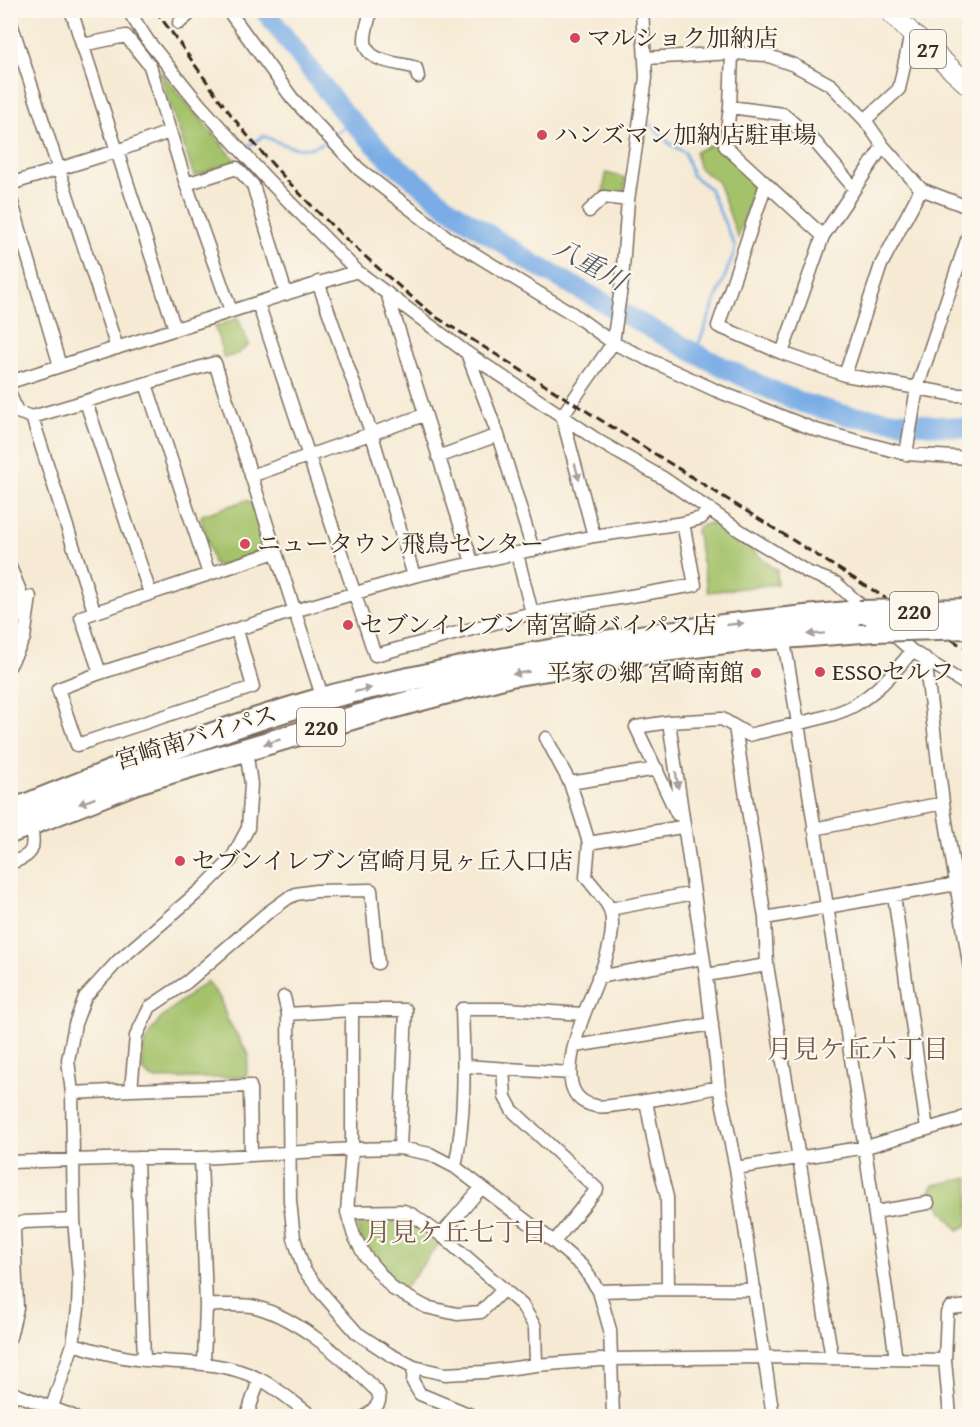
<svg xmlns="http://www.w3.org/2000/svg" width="980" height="1427" viewBox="0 0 980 1427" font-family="'Gentium Book Plus','Noto Serif JP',serif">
  <rect width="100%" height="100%" fill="#fbf7ec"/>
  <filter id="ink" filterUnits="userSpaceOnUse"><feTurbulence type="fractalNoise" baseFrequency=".0167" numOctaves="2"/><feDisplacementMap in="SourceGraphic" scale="12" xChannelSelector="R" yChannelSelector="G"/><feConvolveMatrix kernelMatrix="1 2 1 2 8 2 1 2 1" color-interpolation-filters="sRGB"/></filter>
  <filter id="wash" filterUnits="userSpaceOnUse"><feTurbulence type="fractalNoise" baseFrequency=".008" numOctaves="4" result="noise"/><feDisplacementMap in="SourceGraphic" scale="24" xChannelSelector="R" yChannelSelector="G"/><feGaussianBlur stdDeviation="1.35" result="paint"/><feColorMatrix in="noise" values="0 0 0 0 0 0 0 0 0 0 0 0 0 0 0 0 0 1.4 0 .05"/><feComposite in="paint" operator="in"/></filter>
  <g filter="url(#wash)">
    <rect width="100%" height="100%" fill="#f6ead4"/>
    <!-- green -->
    <path fill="#a4c26a" stroke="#707644" stroke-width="1.5" d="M158,69l78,92 -42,15z
      M720,141l35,43 -17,54 -20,-56 -18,-13 -5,-17z
      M606,173l20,5 -3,19 -20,-3z
      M238,318l11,27 -12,9 -13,4 -9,-31z
      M247,500l5,3 15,45 -2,4 -46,14 -6,-3 -12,-45 1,-3z
      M710,523c26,6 44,33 67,47v14l-69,8 -12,-62 4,-4z
      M207,981l13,17 7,21 22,36 -3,22 -92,2c-8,-3 -12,-8 -12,-17 -2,-37 40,-60 65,-81z
      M969,1178v46l-11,6 -29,-37 5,-8z
      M359,1216h44l10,4 28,21 -37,48c-21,-18 -41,-41 -49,-67z"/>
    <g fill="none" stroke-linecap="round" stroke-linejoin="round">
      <!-- stream -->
      <path stroke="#7aade6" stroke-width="3" d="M648,122l21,21 16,10 7,22 17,13 26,58 -1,7 -39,100
        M332,136l20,-14
        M247,147l16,-11c24,9 40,21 64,4"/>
      <!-- river -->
      <path stroke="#7aade6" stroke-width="20" d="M264,10l79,102 47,48 60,49 84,55 161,89 67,33 40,17 47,13 121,13"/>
    </g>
  </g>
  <g filter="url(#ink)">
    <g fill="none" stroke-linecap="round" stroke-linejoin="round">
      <!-- street casing -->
      <g stroke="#7c6d5e" stroke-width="15">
        <path id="street" d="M71,10l104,319
          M128,10l20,31 51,63 66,73 92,94 110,82 95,63 38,26 63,36 79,54 65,40 29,11 32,29
          M228,10l64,88 67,71 89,69 125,76 40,29 102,47 101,40 90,24 64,4
          M371,10c-2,10 -6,20 -6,29 -1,25 35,23 51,29l2,9
          M10,20l107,328
          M179,23l15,-13
          M82,45l44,-9 24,30 36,118 45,127
          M732,53l-2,54 -5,39 98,90
          M646,58l86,-5 34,2 28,10 37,20 34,35 18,26 38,43 49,19
          M730,107l53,7 33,29 38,45
          M865,120l34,-31 12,-56
          M10,184l107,-33 52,-19
          M186,184l51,-16 16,17 33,109
          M766,184l-48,142 64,27 63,22 111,20h14
          M10,196l50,170
          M589,211l15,-14 24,3
          M318,282l54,153 42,141
          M387,293l85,269
          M258,303l117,352 157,-42 163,-28 -12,-62
          M467,353l31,82 35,115
          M782,353l41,-117 60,-90
          M845,375l36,-110 40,-76
          M10,382l347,-111
          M146,384l63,190
          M10,394l7,18 15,5 183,-54 108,336
          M86,402l64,191
          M562,416l51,-73 9,-62 6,-81 18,-122 -4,-68
          M562,416l32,120
          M32,417l62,194
          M906,454l11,-66 53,-157
          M438,457l60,-22
          M251,476l173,-61
          M517,554l15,59
          M10,567l10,24 -4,26 -6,2
          M887,629l25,22 58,36
          M237,630l16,57 -176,58 -19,-56 42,-16 194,-62 120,-35 180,-40 89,-13 18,-5 9,-9
          M783,637c14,73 24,146 36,219 27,168 53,335 77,503
          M925,658l18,145 27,166
          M10,665l14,-27 6,-41
          M100,673l-19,-56 194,-65
          M669,722l37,253 13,112 17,81 37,248
          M735,727l30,191 2,47 65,393
          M546,738l24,45 12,37 7,23 -3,34c6,8 21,24 24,33 4,12 1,30 -2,41 -7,32 -73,145 -12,155 9,2 19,-1 28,-2 32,-4 63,-11 95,-17
          M570,783l87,-14
          M677,814l-41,-87 33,-5 53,-3 27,16c29,-8 82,-16 106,-30 23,-14 41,-34 57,-54
          M814,829l129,-26
          M589,843l92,-16
          M10,863c26,-8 24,-15 21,-39
          M894,895l33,234
          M610,909l84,-16
          M765,918l191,-34 14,-6
          M706,975l61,-10
          M598,977l105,-19
          M284,997l4,17 2,187 4,37 10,32 17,22 36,41 32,21 25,13 31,7 39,-2 52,-7 76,-6 152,-2 181,3
          M352,1010v139l-5,63 7,24 11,20 28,33 33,18 31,7 24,-2 23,-23
          M288,1014l64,-4h54l-6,138
          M575,1046l137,-22
          M465,1066l105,7
          M503,1069l2,28 7,13 85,79 -43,53
          M131,1090l5,-54 14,-29 37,-25 79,-68 22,-16 8,-4 20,-3 55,-1 7,73
          M72,1093l59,-3 119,-4 1,68
          M646,1101l11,57 10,39 1,92
          M137,1158l7,202
          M201,1158l5,147 -2,58
          M10,1162l127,-4h64l151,-9 48,-1 30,6 25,13 99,75 28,24 17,25 11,39 3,86
          M455,1167c11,-52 9,-105 7,-158h45l76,5
          M736,1168l130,-21 92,-27 12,-6
          M481,1188l-40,47 81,70 13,22 1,38
          M347,1212l57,-1 9,4 28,20
          M875,1212l53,-9
          M599,1291l69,-2 87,1
          M206,1305c16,1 35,-2 50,2 44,12 89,53 121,84 7,11 -3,18 -11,25
          M10,1337l7,-29 -3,-78 1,-5 9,-3 50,-2
          M73,1344c23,7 48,14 72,16 38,3 79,1 114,19 19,9 36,25 53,37
          M414,1367l-1,15 7,12 53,22
          M10,1392l63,24
          M47,1416l5,-9 21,-63 5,-35 1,-33 -5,-56 -2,-127 -4,-33 7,-36 10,-27 33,-36 87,-75 26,-26 17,-32 3,-44 -5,-34
          M247,1416l12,-37
          M950,1416l-5,-56 2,-47 3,-5 20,-2"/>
      </g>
      <!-- primary casing -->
      <g stroke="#7c6d5e" stroke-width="22">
        <path id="primary" d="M889,10l22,23 59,53"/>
      </g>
      <!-- highway casing -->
      <g stroke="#7c6d5e" stroke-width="26">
        <path id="highway" d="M10,812c102,-42 206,-82 312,-113 32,-9 65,-15 97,-22 145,-33 291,-52 440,-65
          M10,832l127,-50 222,-66 152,-41 153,-25 69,-9 142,-11"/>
      </g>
      <!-- street -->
      <use href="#street" stroke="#fff" stroke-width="12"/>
      <!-- primary -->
      <use href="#primary" stroke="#fff" stroke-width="20"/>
      <!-- highway -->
      <use href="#highway" stroke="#fff" stroke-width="22"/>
      <!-- rail -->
      <path stroke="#3b2a1e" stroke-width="3" stroke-dasharray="9 4.5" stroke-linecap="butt" d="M155,10c29,38 55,78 84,115 58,72 126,134 197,192l534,334"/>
      <!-- highway-bridge casing -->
      <g stroke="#7c6d5e" stroke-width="26" stroke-linecap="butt">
        <path id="highway-bridge" d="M859,612l111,-2
          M875,630l95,-3"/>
      </g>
      <!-- highway-bridge -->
      <use href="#highway-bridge" stroke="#fff" stroke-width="22"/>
    </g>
    <!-- one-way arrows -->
    <defs><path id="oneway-solid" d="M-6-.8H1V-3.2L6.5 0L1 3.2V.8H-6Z" transform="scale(1.5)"/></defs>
    <g fill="#a79f9a">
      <use href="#oneway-solid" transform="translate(577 472) rotate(75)"/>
      <use href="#oneway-solid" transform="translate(735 624) rotate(-6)"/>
      <use href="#oneway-solid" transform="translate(816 634) rotate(176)"/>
      <use href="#oneway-solid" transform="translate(521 673) rotate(171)"/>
      <use href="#oneway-solid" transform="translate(363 690) rotate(-13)"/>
      <use href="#oneway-solid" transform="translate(272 742) rotate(163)"/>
      <use href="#oneway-solid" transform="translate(677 780) rotate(82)"/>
      <use href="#oneway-solid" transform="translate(87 801) rotate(159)"/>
    </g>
  </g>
  <!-- markers -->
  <g fill="#d1495b" stroke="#fbf7ec" stroke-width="2">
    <circle cx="575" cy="38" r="6"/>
    <circle cx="542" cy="135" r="6"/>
    <circle cx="245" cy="544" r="6"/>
    <circle cx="348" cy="625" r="6"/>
    <circle cx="820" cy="672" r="6"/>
    <circle cx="756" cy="673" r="6"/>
    <circle cx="180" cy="861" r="6"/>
  </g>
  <g text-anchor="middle" stroke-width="4.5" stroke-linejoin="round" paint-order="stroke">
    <!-- shield labels -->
    <g fill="#fbf7ec" stroke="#75685c" stroke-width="1.5">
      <rect x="910" y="30" width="36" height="38" rx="4.5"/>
      <rect x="890" y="592" width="48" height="38" rx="4.5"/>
      <rect x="297" y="708" width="48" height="38" rx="4.5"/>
    </g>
    <g font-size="22" font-weight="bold" fill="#3b2a1e">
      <text x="928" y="57">27</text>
      <text x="914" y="619">220</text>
      <text x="321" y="735">220</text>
    </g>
    <!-- poi labels -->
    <g font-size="24" fill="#3b2a1e" stroke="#fbf7ec" text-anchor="start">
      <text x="587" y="46">マルショク加納店</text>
      <text x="554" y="143">ハンズマン加納店駐車場</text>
      <text x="257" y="552">ニュータウン飛鳥センター</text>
      <text x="360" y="633">セブンイレブン南宮崎バイパス店</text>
      <text x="832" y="680">ESSOセルフ</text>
      <text x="744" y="681" text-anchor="end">平家の郷 宮崎南館</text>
      <text x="192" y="869">セブンイレブン宮崎月見ヶ丘入口店</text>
    </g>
    <!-- street labels -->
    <g font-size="24" fill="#3b2a1e" stroke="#fbf7ec">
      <text transform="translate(196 737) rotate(-17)" y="8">宮崎南バイパス</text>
    </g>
    <!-- water labels -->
    <g font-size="26" font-style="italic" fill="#515864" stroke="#fbf7ec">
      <text transform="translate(590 264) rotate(29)" y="9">八重川</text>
    </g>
    <!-- neighbourhood labels -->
    <g font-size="26" fill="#735649" stroke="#fbf7ec">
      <text x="858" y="1058">月見ケ丘六丁目</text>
      <text x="456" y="1241">月見ケ丘七丁目</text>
    </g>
  </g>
  <!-- margin -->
  <rect width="980" height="1427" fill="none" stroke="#fbf7ec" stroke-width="36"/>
</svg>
